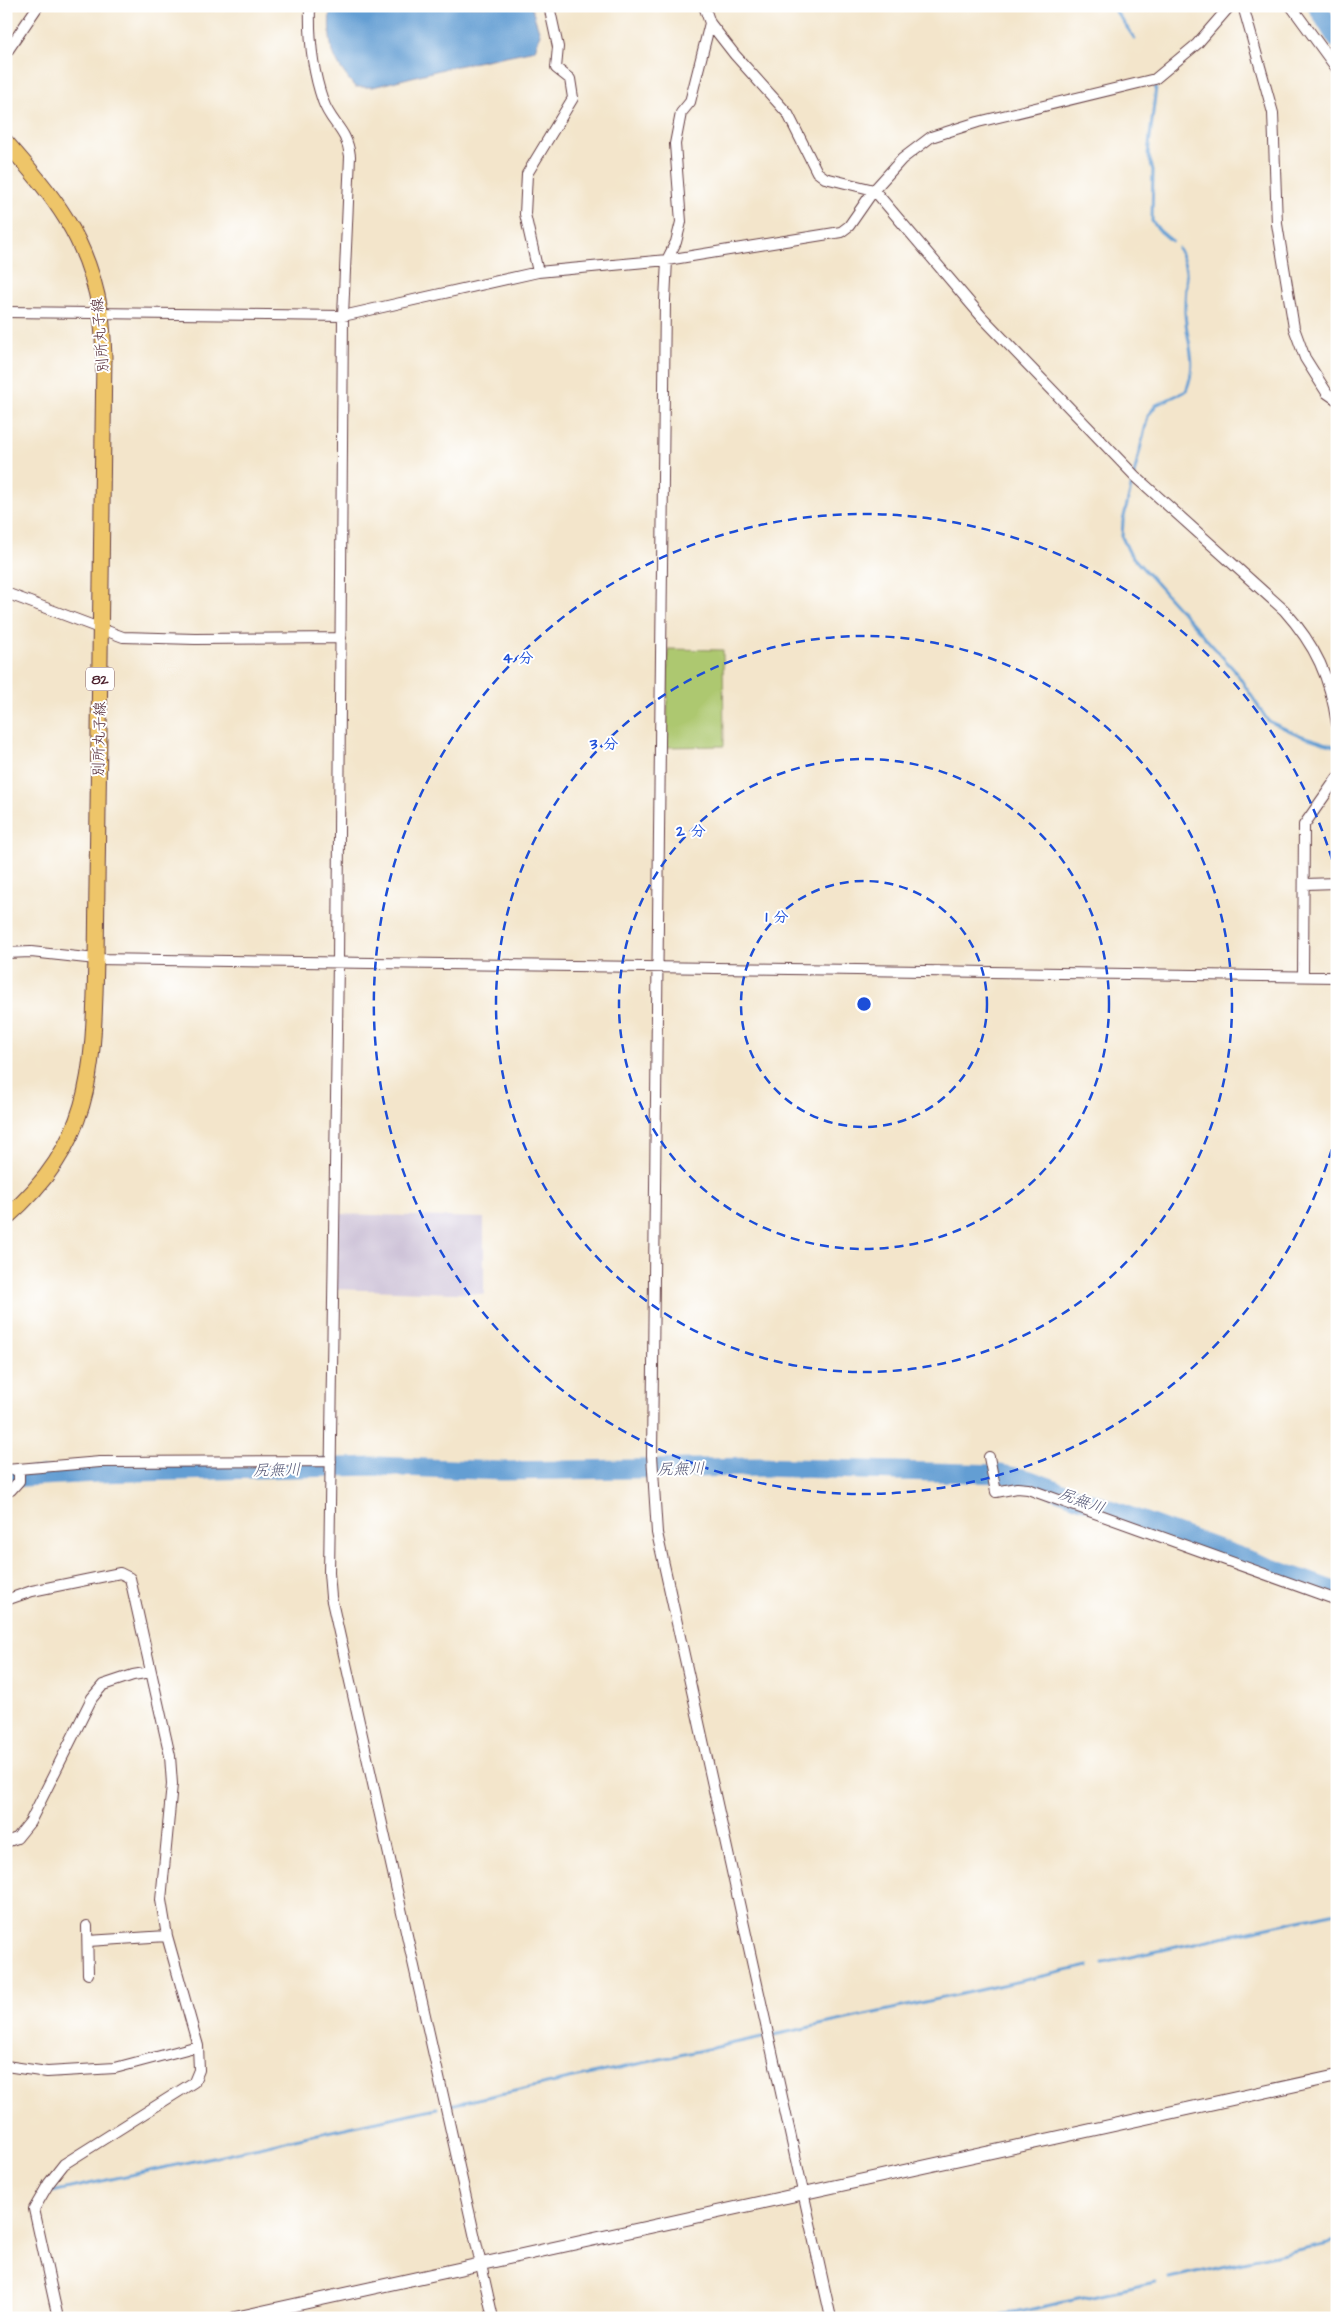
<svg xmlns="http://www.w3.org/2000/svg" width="1343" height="2324" viewBox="0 0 1343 2324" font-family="'Architects Daughter','Klee One',sans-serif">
  <rect width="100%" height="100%" fill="#fff"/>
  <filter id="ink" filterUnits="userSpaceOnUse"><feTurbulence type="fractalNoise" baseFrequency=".02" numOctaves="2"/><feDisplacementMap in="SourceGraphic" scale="10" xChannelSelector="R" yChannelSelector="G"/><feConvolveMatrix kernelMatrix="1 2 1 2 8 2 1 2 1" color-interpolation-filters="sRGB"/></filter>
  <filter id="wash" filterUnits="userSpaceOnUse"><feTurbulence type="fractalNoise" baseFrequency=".0096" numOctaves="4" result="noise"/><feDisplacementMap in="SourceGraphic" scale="20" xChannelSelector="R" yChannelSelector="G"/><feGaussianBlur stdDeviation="1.12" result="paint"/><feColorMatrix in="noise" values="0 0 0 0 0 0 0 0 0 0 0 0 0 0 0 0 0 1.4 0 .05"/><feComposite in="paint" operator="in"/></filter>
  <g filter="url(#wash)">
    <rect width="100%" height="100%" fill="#f3e5cb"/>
    <!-- industrial -->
    <path fill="#cbbfd5" d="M338,1214l146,4v76l-148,-5z"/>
    <!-- green -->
    <path fill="#adc86f" stroke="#7c744d" d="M668,649l55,1 1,96 -57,1z"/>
    <!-- water -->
    <path fill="#639ed3" stroke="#565e7f" d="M330,6h201l9,28 -5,16 -88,18 -74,19h-18c-25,-30 -27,-42 -25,-81z"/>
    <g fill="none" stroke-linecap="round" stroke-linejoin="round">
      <!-- stream -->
      <path stroke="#639ed3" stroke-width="3" d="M1112,6l23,33
        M1156,87l-8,67 5,16 -1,51 8,10 12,10
        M1178,248c14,27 6,36 7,64 1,31 14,47 1,79l-30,14 -8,11 -25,105 -1,16 8,17 106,118 32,49 31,14 38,12
        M1103,1963l234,-51
        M774,2035l315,-69
        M450,2105l312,-68
        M52,2192l385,-84
        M1169,2279l168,-38
        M991,2318l165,-36"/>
      <!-- river -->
      <path stroke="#639ed3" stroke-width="19" d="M1317,6l20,33
        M6,1478l91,-5 280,-7 124,5 258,-4 242,7 26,5 310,113"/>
    </g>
  </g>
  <g filter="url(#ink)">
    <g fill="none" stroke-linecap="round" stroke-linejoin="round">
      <!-- minor casing -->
      <g stroke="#633d43" stroke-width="12">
        <path id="minor" d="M310,6c-1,31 3,66 13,95 8,23 24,28 27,55l-7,160 -5,646 -9,611 2,24 162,721
          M704,6l6,17 -20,79 -9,11 -6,31 6,78 -5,20 -9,18 -2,40 -13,1155 5,78 174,785
          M1243,6l30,107 4,111 17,104 11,30 22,35 10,7
          M1291,6l46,63
          M710,23l25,32 53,59 29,58 8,6 49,12 108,127 153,159 149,134c32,36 46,67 53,114
          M6,53l32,-47
          M538,272l-13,-58 2,-40 46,-76 -3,-19 -14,-11 2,-21 -9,-41
          M6,312l337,4 195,-44 129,-12 174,-28 8,-6 25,-36 28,-31 29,-22 47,-15 177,-43 42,-35 33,-38
          M6,593l117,44 72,2 146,-1
          M1305,884l32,-1
          M6,953l25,-1 65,7 1241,18
          M1303,976l1,-151 33,-47
          M989,1457l7,35 21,-4 11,1 309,111
          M6,1470l94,-8 231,-1
          M6,1492l5,-2 8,-9v-12
          M6,1600l26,-9 88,-18 10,5 40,178 2,28 -11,116 6,36 31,110 1,24 -5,12 -130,82 -15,19 -15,26 24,109
          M6,1842l11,-4 13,-16 62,-124 11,-13 30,-10 18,-3
          M87,1926l1,48
          M88,1941l79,-5
          M6,2066l41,6 68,-4 83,-22"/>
      </g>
      <!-- tertiary casing -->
      <g stroke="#633d43" stroke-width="14">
        <path id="tertiary" d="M235,2318l1102,-242"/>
      </g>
      <!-- primary casing -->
      <g stroke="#633d43" stroke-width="17">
        <path id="primary" d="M6,142c48,55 81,94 94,168 3,15 3,31 4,46l-8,603c-3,109 -1,181 -90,259"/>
      </g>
      <!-- minor -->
      <use href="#minor" stroke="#fff" stroke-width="10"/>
      <!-- tertiary -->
      <use href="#tertiary" stroke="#fff" stroke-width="12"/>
      <!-- primary -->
      <use href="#primary" stroke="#eec569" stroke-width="15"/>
    </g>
  </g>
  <!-- distance rings -->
  <g fill="none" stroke="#1d4ed8" stroke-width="2.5" stroke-dasharray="9 6">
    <circle cx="864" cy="1004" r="123"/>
    <circle cx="864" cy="1004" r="245"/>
    <circle cx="864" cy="1004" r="368"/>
    <path d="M1336 1135A490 490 0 1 1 1336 873"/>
  </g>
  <g text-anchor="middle" stroke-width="4" stroke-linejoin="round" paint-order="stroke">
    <!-- shield labels -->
    <rect fill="#fff" stroke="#80626b" stroke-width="1" x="86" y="667.5" width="28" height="23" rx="4"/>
    <g font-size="14" font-weight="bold" fill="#4a1f2b">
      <text x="100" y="684">82</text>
    </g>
    <!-- street labels -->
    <g font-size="15" fill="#4a1f2b" stroke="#fff">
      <text transform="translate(100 335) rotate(-95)" y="5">別所丸子線</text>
      <text transform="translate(99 739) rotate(-89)" y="5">別所丸子線</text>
    </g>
    <!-- water labels -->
    <g font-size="16" font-style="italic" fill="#555877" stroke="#fff">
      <text transform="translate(681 1468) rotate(-1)" y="6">尻無川</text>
      <text transform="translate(277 1469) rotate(-1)" y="6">尻無川</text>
      <text transform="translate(1082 1500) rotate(20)" y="6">尻無川</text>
    </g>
  </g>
  <circle cx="864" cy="1004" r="8" fill="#1d4ed8" stroke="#fff" stroke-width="2.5"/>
  <g font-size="15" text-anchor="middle" font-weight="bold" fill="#1d4ed8" stroke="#fff" stroke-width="4" stroke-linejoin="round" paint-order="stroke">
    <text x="518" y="663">4 分</text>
    <text x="604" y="749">3 分</text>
    <text x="691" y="836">2 分</text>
    <text x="777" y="922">1 分</text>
  </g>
  <!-- margin -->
  <rect width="1343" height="2324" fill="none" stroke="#fff" stroke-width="25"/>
</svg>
